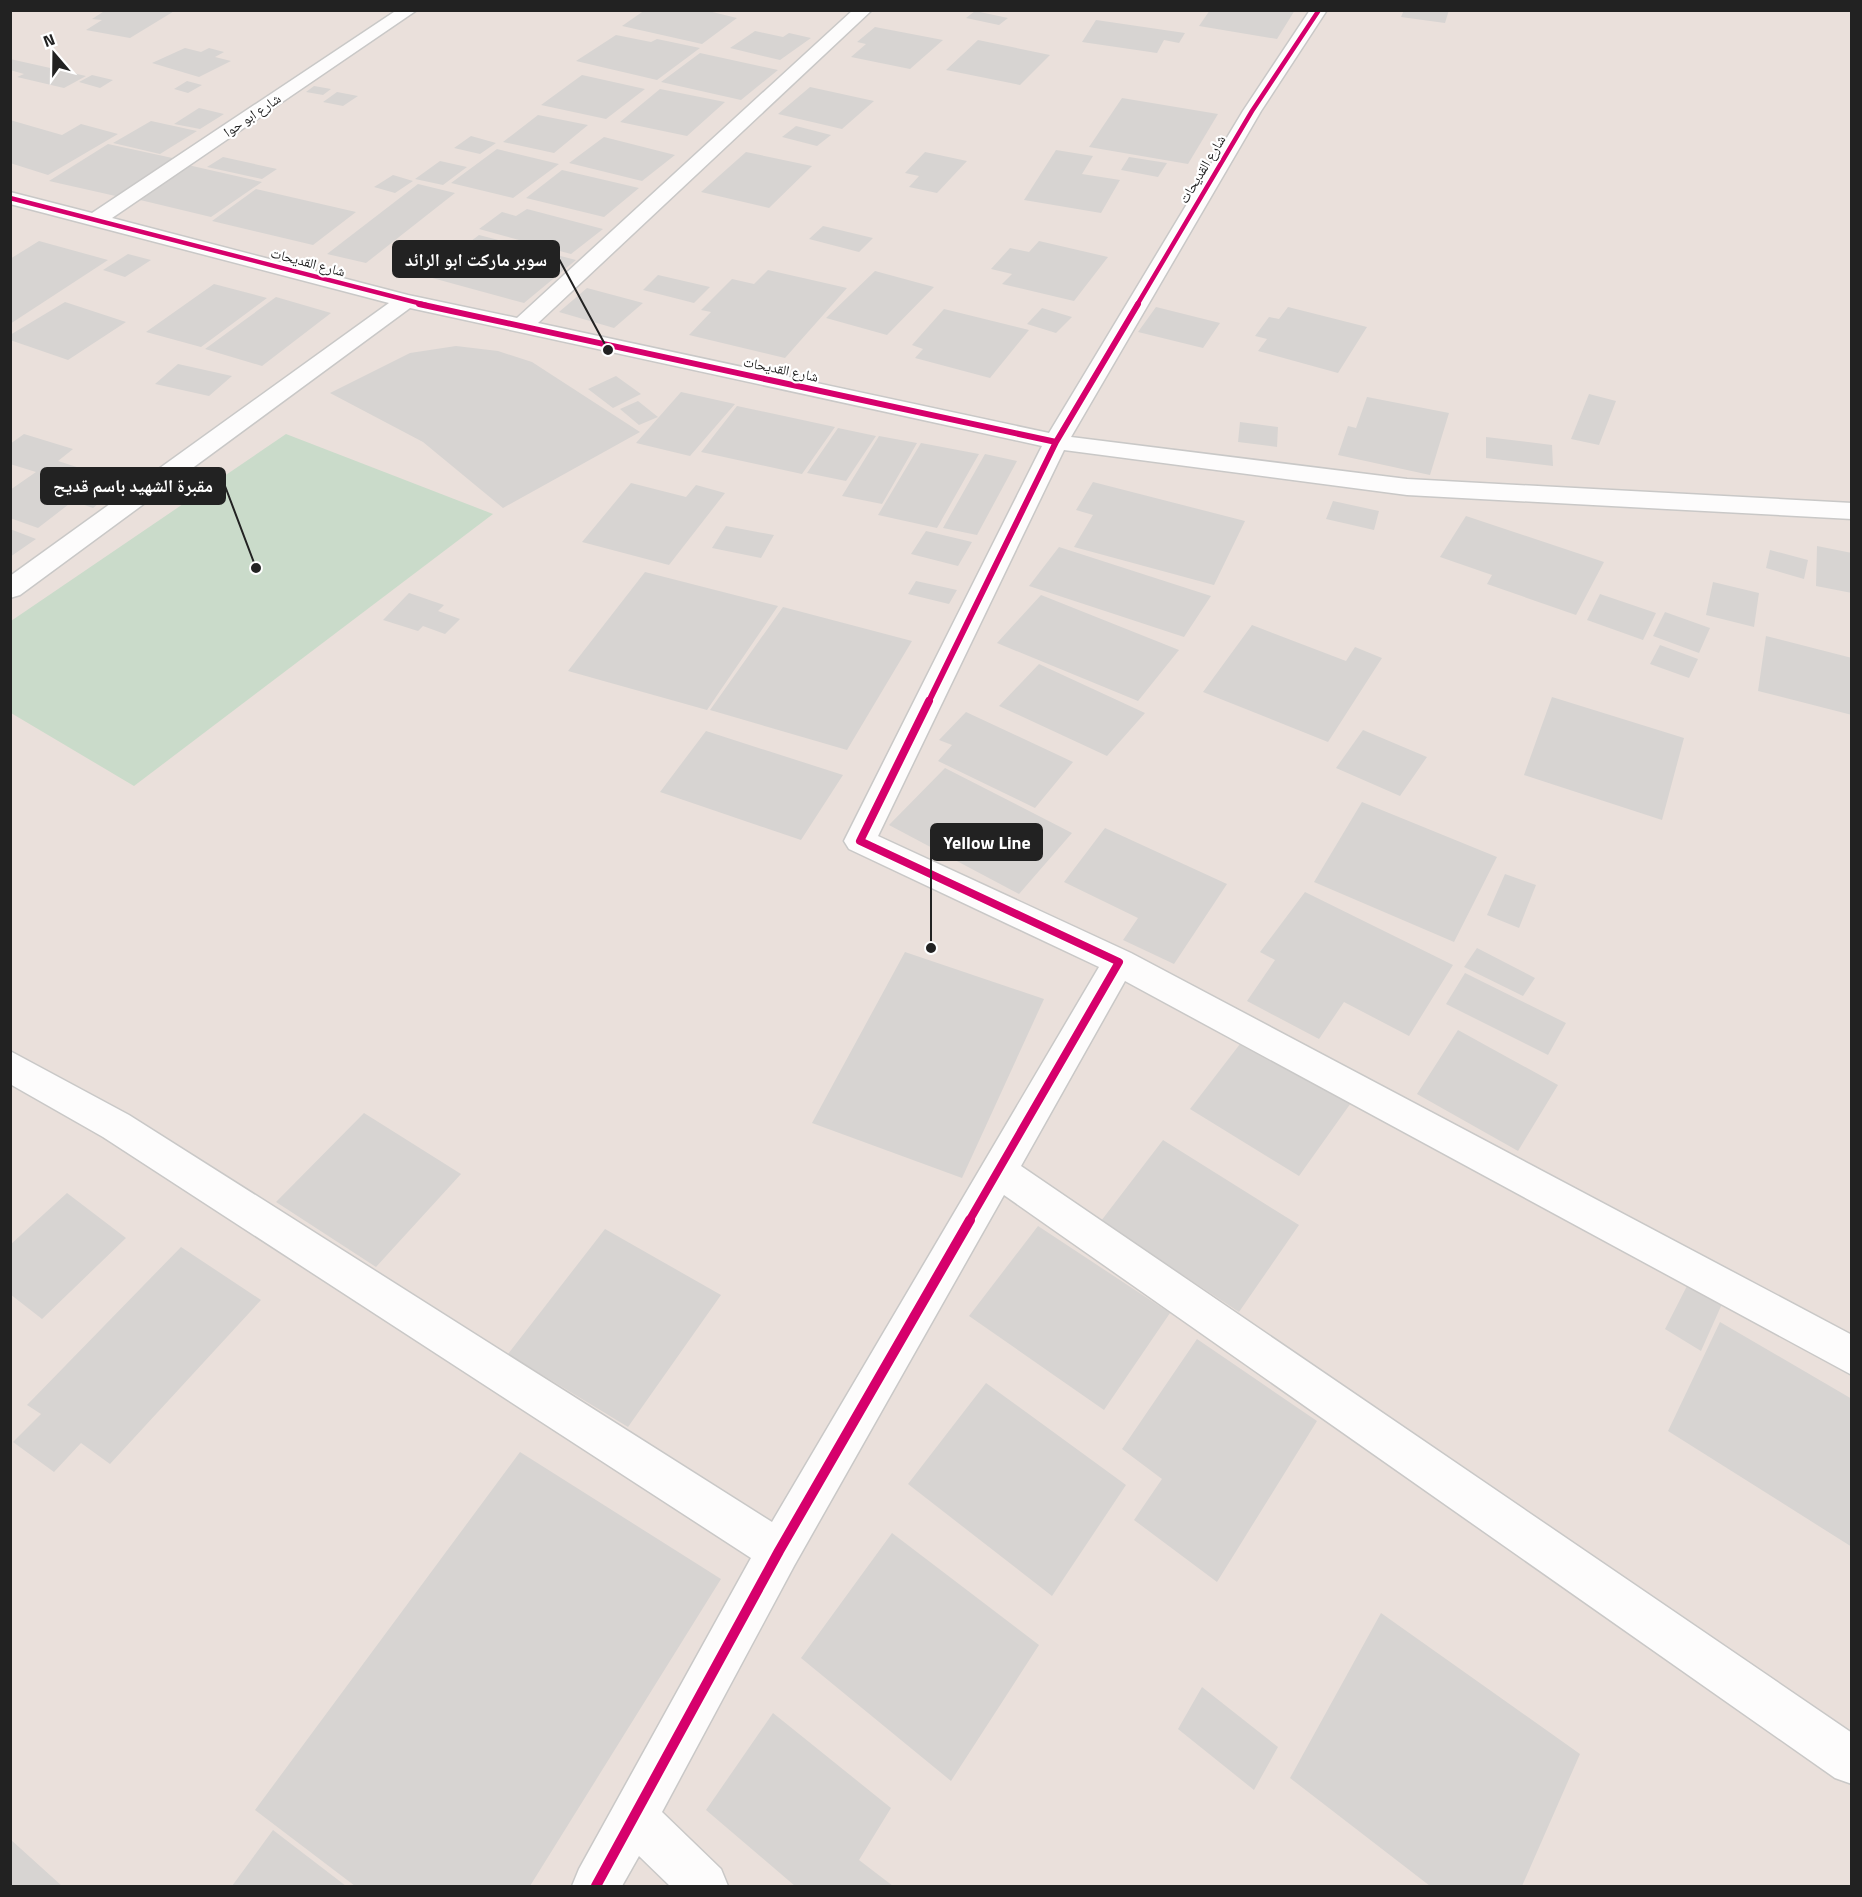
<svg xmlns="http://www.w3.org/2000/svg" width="1862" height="1897" viewBox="0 0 1862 1897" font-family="'Titillium Web','Noto Naskh Arabic',sans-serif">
  <rect width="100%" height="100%" fill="#f0eeeb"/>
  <!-- military -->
  <path fill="#eae0db" d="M11,11h1840v1875h-1840z"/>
  <!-- cemetery -->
  <path fill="#cadbca" d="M286,434l207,80 -359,272 -123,-73v-92z"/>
  <!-- building -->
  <path fill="#d7d4d2" d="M106,10h70l-46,28 -44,-8 16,-10 -10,-1z
    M645,10h59l33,8 -35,26 -80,-18z
    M1210,10h85l-18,29 -78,-13z
    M1404,10h45l-4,13 -44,-6z
    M975,11l33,7 -9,7 -33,-7z
    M1096,20l89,13 -6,10 -15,-3 -7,13 -75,-11z
    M875,27l68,13 -33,29 -59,-12 15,-13 -9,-2z
    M755,31l28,6 6,-4 22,5 -31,22 -50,-12z
    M616,35l35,7 6,-3 43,9 -43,32 -81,-19z
    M978,40l72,15 -30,30 -74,-15z
    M185,48l16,4 8,-4 15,4 -9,5 16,4 -32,16 -47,-14z
    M700,53l78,17 -37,30 -80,-18z
    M10,59l76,17 -22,12 -47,-11 7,-3 -14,-4z
    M92,75l21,5 -13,8 -21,-6z
    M582,75l63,14 -39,30 -65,-14z
    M187,81l15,4 -14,8 -14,-4z
    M314,86l17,3 -8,6 -17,-3z
    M810,87l64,14 -32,28 -64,-15z
    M660,89l65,13 -38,34 -67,-14z
    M337,92l21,4 -15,10 -20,-4z
    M1122,98l96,16 -30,50 -99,-17z
    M199,108l25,6 -24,15 -26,-5z
    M538,115l50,10 -34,28 -51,-11z
    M10,120l52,15 19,-11 37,10 -70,41 -38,-12z
    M151,121l46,10 -37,23 -47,-11z
    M796,126l35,9 -14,11 -35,-9z
    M471,136l25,7 -16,11 -26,-6z
    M604,137l71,18 -33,26 -73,-18z
    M108,144l69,15 -57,38 -71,-16z
    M497,149l62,15 -46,34 -62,-15z
    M1056,150l37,6 -11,18 38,6 -19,33 -77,-13z
    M746,152l66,14 -43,42 -68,-16z
    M925,152l42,9 -30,32 -28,-6 10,-11 -14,-3z
    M223,157l54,12 -15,10 -55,-12z
    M1129,157l38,6 -9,14 -37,-7z
    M440,161l27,6 -24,18 -28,-6z
    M188,165l74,17 -51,35 -75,-18z
    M562,170l77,18 -35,29 -78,-19z
    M393,175l20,6 -18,12 -21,-6z
    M418,184l37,9 -89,70 -39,-9z
    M256,189l100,23 -43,33 -101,-24z
    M527,209l76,20 -32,25 -92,-25 23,-17 14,4z
    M823,226l50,12 -14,14 -50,-13z
    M479,235l97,25 -52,43 -99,-27z
    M39,241l69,19 -98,64v-65z
    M1039,241l69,16 -34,44 -72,-17 10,-10 -21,-5 19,-21 19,4z
    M128,254l23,6 -26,17 -22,-7z
    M768,270l79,18 -62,70 -96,-23 22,-23 -10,-2 31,-31 22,5z
    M875,271l59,16 -47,48 -61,-17z
    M658,275l52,12 -16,16 -51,-13z
    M214,284l53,14 -66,49 -55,-15z
    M587,288l56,15 -29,25 -55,-16z
    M276,297l55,16 -69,53 -57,-17z
    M65,302l61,20 -58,38 -58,-20v-5z
    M1156,307l64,16 -17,25 -65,-16z
    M1288,307l79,20 -29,46 -80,-22 9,-12 -12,-3 14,-19 10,2z
    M1042,308l30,9 -16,16 -29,-9z
    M944,309l85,21 -39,48 -75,-20 8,-9 -11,-4z
    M456,346l42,5 34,11 108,70 -137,76 -80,-66 -93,-49 80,-40z
    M178,364l54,12 -23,20 -54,-12z
    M616,376l25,18 -28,14 -25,-19z
    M681,392l54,12 -45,52 -54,-13z
    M1589,394l27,7 -17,44 -28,-6z
    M1367,397l82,16 -19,62 -92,-20 10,-29 8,2z
    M638,401l20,16 -19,8 -19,-16z
    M737,406l98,21 -33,47 -101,-22z
    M1240,422l38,5 -1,20 -39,-5z
    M838,428l38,8 -30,45 -39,-8z
    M24,434l49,15 -15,12 47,15 -13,10 20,7 -19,15 -20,-7 -35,27 -28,-10v-28l26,-18 -26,-8v-20z
    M879,436l38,7 -35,61 -40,-8z
    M1486,437l66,8 1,21 -67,-8z
    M921,443l58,11 -42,74 -59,-13z
    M985,454l32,7 -40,74 -34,-7z
    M1093,482l152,39 -31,64 -140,-38 19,-32 -17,-5z
    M631,483l55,14 10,-12 29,8 -56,72 -87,-23z
    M1333,501l46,10 -5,19 -48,-11z
    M1466,516l138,46 -28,53 -89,-31 5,-9 -52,-18z
    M726,526l48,9 -13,23 -49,-10z
    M10,529l26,10 -26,18z
    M926,531l46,11 -14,24 -47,-12z
    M1817,546l35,7v40l-36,-7z
    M1059,547l152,49 -27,41 -155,-51z
    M1770,550l38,10 -4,19 -38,-11z
    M645,572l133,34 -71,104 -139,-39z
    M916,581l41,9 -8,14 -41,-10z
    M1713,582l46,11 -5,34 -48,-12z
    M409,593l35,12 -6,6 22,8 -15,15 -22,-8 -5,5 -35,-11z
    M1600,594l56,19 -13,27 -56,-20z
    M1041,595l138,55 -41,51 -141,-58z
    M783,607l129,34 -65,109 -137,-40z
    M1665,612l45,16 -11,25 -46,-17z
    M1252,625l94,36 9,-14 27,11 -54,84 -125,-50z
    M1766,636l86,22v57l-94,-24z
    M1660,645l38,14 -9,19 -39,-14z
    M1039,664l106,49 -38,43 -108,-50z
    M1552,697l132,41 -22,82 -138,-45z
    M966,712l107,50 -38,46 -97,-47 14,-16 -13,-5z
    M1363,730l64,27 -27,39 -64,-28z
    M706,731l137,44 -42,65 -141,-48z
    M945,768l127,65 -53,61 -130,-69z
    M1362,802l135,55 -43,85 -140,-60z
    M1105,828l122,56 -53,80 -51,-24 15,-22 -74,-36z
    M1505,874l31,11 -17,43 -32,-13z
    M1305,892l148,73 -44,71 -65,-34 -25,37 -72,-38 28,-41 -15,-8z
    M1477,948l58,30 -12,18 -59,-29z
    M905,952l139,47 -82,179 -150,-55z
    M1465,973l101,50 -18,32 -102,-51z
    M1458,1030l100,55 -40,66 -101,-57z
    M1250,1031l108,62 -59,83 -109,-67z
    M364,1113l97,61 -85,93 -100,-65z
    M1163,1140l136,85 -60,87 -138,-91z
    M67,1193l59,45 -84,81 -32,-25v-49z
    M1038,1226l132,87 -66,97 -135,-94z
    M605,1229l116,66 -93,132 -120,-73z
    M181,1247l80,53 -151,164 -29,-21 -27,29 -41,-30 28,-28 -14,-9z
    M1688,1284l34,20 -21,47 -36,-22z
    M1720,1322l132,77v148l-184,-116z
    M1197,1339l120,82 -100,161 -83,-62 28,-41 -40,-30z
    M986,1383l140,102 -74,111 -144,-112z
    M520,1452l201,127 -191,307h-175l-100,-76z
    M892,1533l147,112 -88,136 -150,-123z
    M1381,1613l199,141 -58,132h-92l-140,-108z
    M1202,1687l76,60 -24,43 -76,-61z
    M773,1713l118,95 -32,52 34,26h-98l-89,-76z
    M273,1830l73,56h-114z
    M10,1839l52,47h-52z"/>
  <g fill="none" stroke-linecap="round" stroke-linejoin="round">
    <!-- minor casing -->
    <g stroke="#c9c8c7" stroke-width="3">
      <path id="minor" d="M397,10h20l-305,208 296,77 109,23 336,-308h19l-334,313 511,110 194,-322 67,-101h17l-66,101 -190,326 336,42 445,24v16l-445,-24 -343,-45 -186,386 253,117 721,382v40l-727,-394 -104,185 831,567v51l-17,-6 -831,-583 -210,371 -132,246 59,57 7,17h-58l-31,-30 -17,30h-50l7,-17 172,-311 -648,-421 -93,-53v-33l119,64 643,407 327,-555 -250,-118 -5,-8 198,-395 -632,-138 -390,287 -10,3v-22l379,-273 -379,-99v-12l82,21z"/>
    </g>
    <!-- minor -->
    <use href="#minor" fill="#fdfcfc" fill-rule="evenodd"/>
    <!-- cycleway-far3 casing -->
    <g stroke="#fff" stroke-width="7">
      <path id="cycleway-far3" d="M10,198l416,107
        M1137,305l115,-194 67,-101"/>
    </g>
    <!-- cycleway-far2 casing -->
    <g stroke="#fff" stroke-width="9">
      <path id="cycleway-far2" d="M419,304l637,138
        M928,703l128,-261 82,-138"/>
    </g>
    <!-- cycleway-far1 casing -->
    <g stroke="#fff" stroke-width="11">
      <path id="cycleway-far1" d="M929,701l-69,140 259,121 -150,259"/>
    </g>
    <!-- cycleway casing -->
    <g stroke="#fff" stroke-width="14">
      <path id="cycleway" d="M596,1886l183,-335 191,-331"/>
    </g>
    <!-- cycleway-far3 -->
    <use href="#cycleway-far3" stroke="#d6006c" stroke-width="4.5"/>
    <!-- cycleway-far2 -->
    <use href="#cycleway-far2" stroke="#d6006c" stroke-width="6"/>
    <!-- cycleway-far1 -->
    <use href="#cycleway-far1" stroke="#d6006c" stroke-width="8"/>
    <!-- cycleway -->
    <use href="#cycleway" stroke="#d6006c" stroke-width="10"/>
  </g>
  <g text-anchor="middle" stroke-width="4.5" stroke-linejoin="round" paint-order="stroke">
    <!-- far-street labels -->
    <g font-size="14" fill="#222" stroke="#fff">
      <text transform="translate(252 115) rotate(-34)" y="5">شارع ابو حوا</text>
      <text transform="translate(1202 169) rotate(-59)" y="5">شارع القديحات</text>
      <text transform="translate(308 262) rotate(15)" y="5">شارع القديحات</text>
      <text transform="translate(781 369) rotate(12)" y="5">شارع القديحات</text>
    </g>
  </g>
  <!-- callouts -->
  <path fill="none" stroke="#222" stroke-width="2" d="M608 350L559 259M256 568L225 486M931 948L931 842"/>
  <g fill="#222" stroke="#fff" stroke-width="2">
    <circle cx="608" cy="350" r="6"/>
    <circle cx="256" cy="568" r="6"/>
    <circle cx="931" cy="948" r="6"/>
  </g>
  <g fill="#222" stroke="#222" stroke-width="2">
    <rect x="393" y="241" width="166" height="36" rx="6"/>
    <rect x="41" y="468" width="184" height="36" rx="6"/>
    <rect x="931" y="824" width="111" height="36" rx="6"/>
  </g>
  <g font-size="18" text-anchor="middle" font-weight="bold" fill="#fff">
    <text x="476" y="266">سوبر ماركت ابو الرائد</text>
    <text x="133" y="492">مقبرة الشهيد باسم قديح</text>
    <text x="987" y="849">Yellow Line</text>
  </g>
  <!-- border -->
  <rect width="1862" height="1897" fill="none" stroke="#222222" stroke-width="24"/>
  <!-- north arrow -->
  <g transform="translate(54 54) rotate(340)" stroke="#ffffff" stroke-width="4.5" paint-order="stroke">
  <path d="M0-4.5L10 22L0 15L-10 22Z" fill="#222222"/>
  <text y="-9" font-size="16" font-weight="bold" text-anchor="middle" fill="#222222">N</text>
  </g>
</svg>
